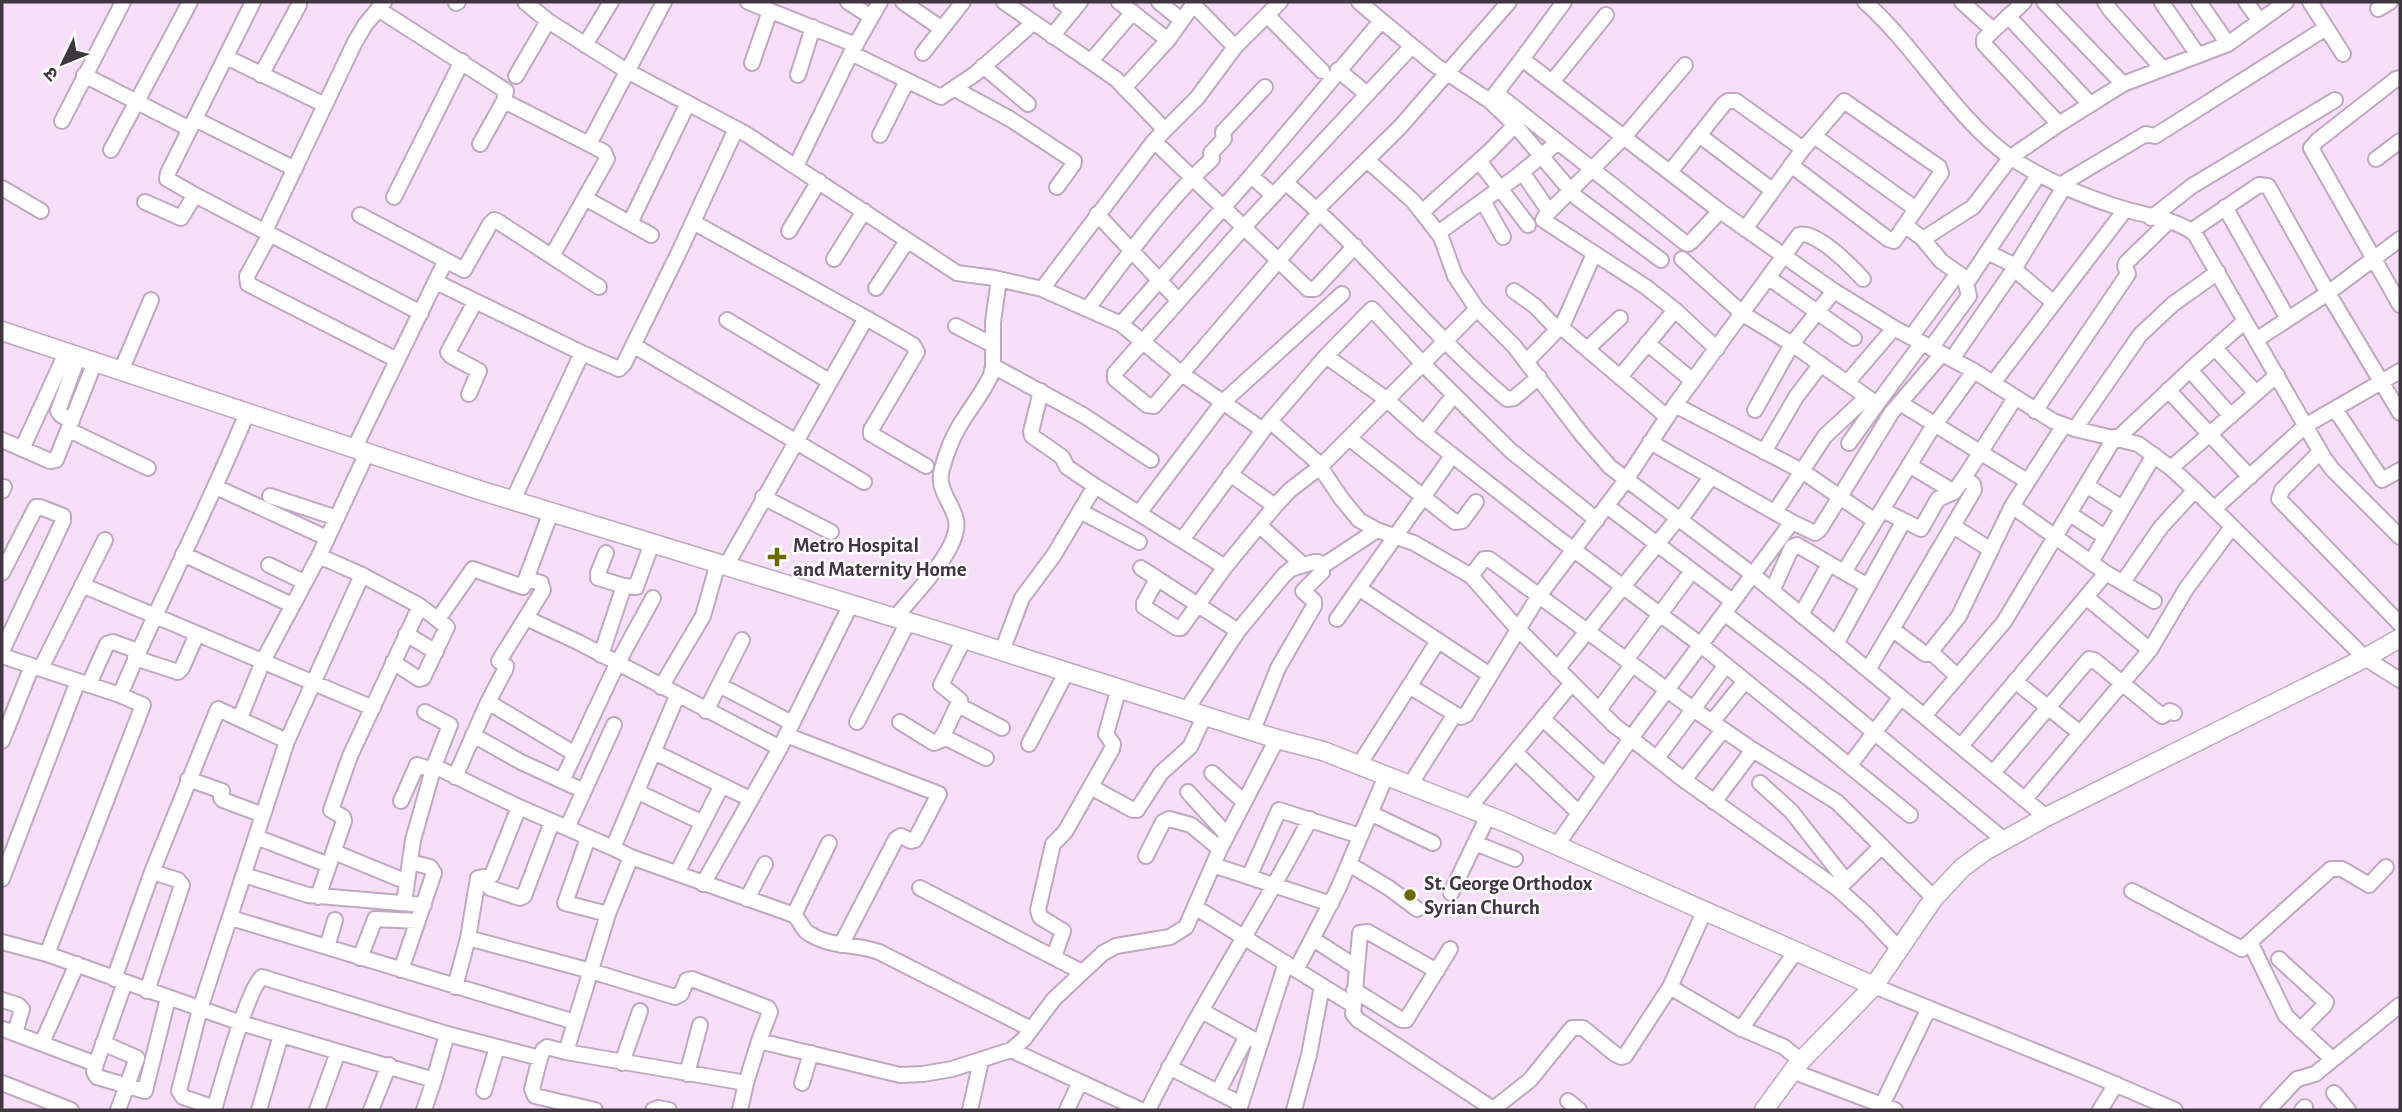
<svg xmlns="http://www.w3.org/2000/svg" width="2402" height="1112" viewBox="0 0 2402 1112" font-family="'Alegreya Sans','Noto Sans Devanagari',sans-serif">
  <rect width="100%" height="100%" fill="#f8dff9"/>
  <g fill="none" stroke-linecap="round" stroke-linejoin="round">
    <!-- minor casing -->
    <g stroke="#c0a8c1" stroke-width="18">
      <path id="minor" d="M253,2l-85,171 -1,6 28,16 226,118
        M525,2l23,19 79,50 119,63 211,139 37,5 48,11 79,35 61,50 81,56
        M748,2l108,43
        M848,2l23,15
        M903,2l39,27
        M1004,2l112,77 49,51
        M1061,2l12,9
        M1119,2l49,38
        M1159,2l22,18
        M1359,2l76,63 55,36 32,-42 198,152 114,80 60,37 80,43 79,50 22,8 63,15 33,24 24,22 170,168 35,22
        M1865,2c51,45 90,116 145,155 34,23 72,39 111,51 24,8 54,10 74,26l129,224 8,11 68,68
        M1962,2l31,28
        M2024,2l-40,37v5l75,80
        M2044,2l79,82
        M2105,2l6,9 51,57
        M2199,2l29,42
        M2246,2l13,18
        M2310,2l33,52
        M456,3l2,-1
        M2162,3l36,52
        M1193,4l42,43
        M378,9l128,82 -2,10 -24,43
        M2378,9l12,-7
        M1267,15l55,56
        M2008,16l82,88
        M1052,36l28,-34
        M585,45l26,-43
        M851,53l90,44 34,-23 58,-51
        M923,53l40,-51
        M226,57l99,48
        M1522,59l42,-57
        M1091,61l42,-49
        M752,63l18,-52
        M1685,65l-61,72 -78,78 -3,5 103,67 29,23 42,39
        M983,66l45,38
        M1338,70l29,24
        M84,75l106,54
        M261,75l38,-70
        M798,75l15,-48
        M516,76l32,-55
        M2400,78l-4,1 -78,61 -7,8 89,157
        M1552,82l54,-67
        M1124,88l44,-48 27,-38
        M955,89l55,30 64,42 -1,4 -16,22
        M1496,93l188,149 4,2 4,-3 28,-30
        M504,101l85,43 75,-142
        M1490,101l25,24 61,72 85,63
        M195,119l100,50
        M62,121l61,-119
        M880,135l27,-54
        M1699,135l73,55
        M1814,136l102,73
        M1154,141l154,148h7l40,-43
        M111,150l79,-148
        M2376,159l24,-18
        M1367,160l46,41 28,36 14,39 22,33
        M1479,161l49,64
        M796,166l55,-113 29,-51
        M1522,172l27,39
        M1670,172l54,-68 4,-3h8l67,48
        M1251,176l22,19
        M1286,183c79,66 142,149 221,216l7,-1 25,-21
        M2060,185l86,-51 9,2 171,-108
        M2,188l39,23
        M394,197l68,-136
        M585,198l66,37
        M1483,201l20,36
        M145,202l36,16 14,-23
        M2225,207l63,112
        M1317,209l83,-82 109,-125
        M1320,212l-166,194 -7,-1 -32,-26v-6l128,-145 169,-182
        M1422,212l68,-61 25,-26
        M1097,214l81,86
        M360,215l104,55 26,-46 4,-4 3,1 102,66
        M2151,218l41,-32 143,-86
        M693,222l173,96 -140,248
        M630,223l58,-120
        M1905,225l18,14 18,22 27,19
        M1745,229l58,-80 41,-48 95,66 2,6 -47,68 -6,-2 -97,-74
        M265,231l90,-189 10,-17 19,-23
        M789,231l30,-50
        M2191,231l68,-46 9,1 60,107 72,120
        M1438,233l78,-56 42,-35
        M270,234l-23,42 1,8 149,76
        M1923,239l50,-32 38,-50 48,-33 64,-40 105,-40 58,-42
        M1987,252l29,14
        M552,256l55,-97 -3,-7 -15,-8
        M834,259l30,-48
        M1682,259l61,55 49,30 75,53
        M2014,269l40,34
        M1769,278l85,60
        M436,282l146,71 37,16 5,-5 55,-112 57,-123
        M876,288l31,-47
        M1042,289l112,-148 43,-43 38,-51 45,-45
        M1514,291l21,15 23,24
        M1088,308c39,-51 77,-106 124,-149l-1,-6 13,-14 -1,-7 42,-45
        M866,318l47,27 4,7 -46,78v4l55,32
        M727,320l102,61
        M1121,324l130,-148 130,-155
        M956,326l37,19
        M1561,327l106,90
        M1911,337l47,-64
        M2256,340l72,-47 72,-54
        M1647,343l46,38
        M633,345l231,137
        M1931,348l38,-52 -3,-12 73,-110
        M2215,348l41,45
        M1587,349l33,-31
        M1326,356l60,43 38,34 130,102 147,110 209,170
        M1952,359l62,-90 50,-82
        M1527,361l36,-37 31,-70
        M993,366l90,49 68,45
        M2190,370l41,46
        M121,371l30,-71
        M1620,377l55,-67
        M1847,383l47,-55
        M1993,383l132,-173
        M2168,390l82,87
        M1041,391l-10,41 1,4 30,21 5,10 28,19 130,81
        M469,394l10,-23 -28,-15 -3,-4 27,-50
        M1900,403l127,78
        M1675,405l127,66 73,50
        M2335,409l47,71 18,-10
        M1755,410l37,-66 42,-53
        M2035,411l93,-137 -3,-8 1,-3 43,-42
        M72,421l-11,-6 -3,-4 20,-54
        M1270,421l46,40 25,37 18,22 18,10 37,13 57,33 46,52 97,97 70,55 154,109 30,27 31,33
        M2064,425l-52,81 94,67 48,28
        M2075,429l65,-94 33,-31 45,-32
        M69,430l79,38
        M1424,433l30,-38
        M1349,438l106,84 7,-1 14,-19
        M2118,438l72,-68 55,-49
        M2,440l48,21 6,-1 39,-98
        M1849,443l28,-39
        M355,447l90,-185
        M22,449l44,-96
        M1764,452l32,-55 25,-33
        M2320,452l-38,38 -3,9 121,125
        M1909,465l45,27
        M2171,468l106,-93
        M1230,474l45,32
        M2086,485l36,23
        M216,487l111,51
        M2,491l2,-4
        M270,496l67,22
        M763,497l68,35
        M513,500l69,-147
        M1607,506l125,95
        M2214,509l91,-83 95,-55
        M1882,510l39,19 17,-30 16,-7 10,-14
        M1080,511l59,31
        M1775,512l50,-76 42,-39 10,7 45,-61
        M1139,513l84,-111 119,-108
        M2070,514l35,23
        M1681,519l30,-42
        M1792,522l23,11 5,-4 72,-117 50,-58
        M1259,525l44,40
        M1953,526l38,24
        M1182,540l88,-119 56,-65 46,-47 50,54 89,88 86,69
        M606,553l-8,20v5l26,8
        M183,554l109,51
        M2091,562l63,-107
        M269,565l35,17
        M1141,568l97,63
        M1844,572l85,-139 45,-62
        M2,573l34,-66h4l23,9v5l-61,130
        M362,575l58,31 27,21 -24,51 -4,1 -26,-17
        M1471,576l13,-17h5l204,150 60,41 84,52 97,96
        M1157,579l-13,24v4l33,21h4l44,-61 50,-61 15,-16 30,-23 157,-158 37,37 69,90 27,31 142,107 294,243
        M2123,582l38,-55 34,-37
        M82,585l291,123
        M1360,589l130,86
        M1772,591l20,-44 5,-2 71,41
        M2086,597l64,53
        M1724,613l92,71 188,156
        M1801,615l28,-51
        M526,618l52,24 202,106
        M895,618c17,-22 67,-70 61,-98 -4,-18 -20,-31 -14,-51 4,-15 10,-31 18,-44 10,-17 23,-32 31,-50l2,-9v-44l6,-43
        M438,619l35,-50 50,18 28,-75
        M1337,619l115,-163
        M1892,629l33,25h4l30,-38 53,-110
        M406,634l30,18
        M1836,644l67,-122
        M1002,651l20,-53 32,-43 41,-69
        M1931,652l27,25
        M601,655l23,-69 12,1 16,-44
        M2,656l118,39 23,10 -96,249
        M135,658l43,14 4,-4 15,-34
        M1626,660l66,-89
        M41,668l64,-128
        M1557,669l121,-151
        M1868,670l106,-180 -1,-6 -9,-6 51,-80
        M2015,681l65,52
        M89,684l18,-40 6,-2 25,9
        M719,685l73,38
        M1409,686l46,28 6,3 5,-2 72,-118 88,-117 49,-75 124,-170c16,-6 53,32 64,44
        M661,687l42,-71 15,-53
        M120,695c40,-95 88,-187 127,-282
        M677,696l-64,152 18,9 -23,57 -42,138 180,31
        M488,702l87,52
        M958,705l44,23
        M1187,709l51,-78 46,-56 7,-6 23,-7h4l3,5 56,-37
        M1599,710l33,-45
        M706,711l36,-71
        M1924,716l80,-94 111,-185
        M240,718l23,-57 56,-105
        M1543,719l62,57
        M857,722l51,-100
        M900,722l34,21 7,-3 19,-40 -19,-15 23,-46
        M1712,722l33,-41
        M1253,730l25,-62 36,-62v-5l-11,-10 19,-19 -1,-5
        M473,735l48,27 63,29
        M786,735l153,59 -24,46 -4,1 -10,-5 -5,3 -55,106
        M942,736l44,22
        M2,741l30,-75
        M1029,744l38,-73
        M1961,746l145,-173
        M654,752l96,47
        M1515,752l64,61
        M1657,758l69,-93
        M1359,765l79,-124
        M1850,765l51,-68
        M434,766l85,41 94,41
        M1212,773l32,29
        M1993,773l96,-114 5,1 68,56 8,-5 4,2
        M455,777l33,-75 17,-32 1,-4 -7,-5 44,-71 -2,-7 -15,-4
        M188,779l34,12 -1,7 2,2 40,15
        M1684,780l39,-50
        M562,781l55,-117 36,-66
        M1760,783l31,28 55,70
        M1410,785l45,-71
        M1091,787l42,23h4l24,-37 29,-26 15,-32
        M638,792l65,31
        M1188,792l39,43
        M2025,799l125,-149 36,-61 46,-62
        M401,801l16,-36 16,5
        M1714,802l39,-52
        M1469,808l103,-125
        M1370,813l63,30
        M567,828l47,-103
        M256,837l73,28
        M588,838l-23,65 43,11
        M1475,843l40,16
        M1557,845l74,-107 161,-216 -142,-80
        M334,852l73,30
        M1146,856l17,-34 6,-3 22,6 29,24
        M631,857l163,58c7,6 7,13 14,18 23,15 46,10 71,19l152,77
        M1349,864l40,24 28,21
        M1213,865l118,39
        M677,873l45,-88
        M244,875l64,20 116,10
        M1249,877l30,-67 81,26
        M2,879l76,-198
        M703,884l77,-136 71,-144
        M1841,886l41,-40
        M490,888l30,10 4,-2 28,-74
        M920,888l162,84
        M2132,891l110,58 89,-80h11l27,16 17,-18
        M1451,893l37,-77
        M318,897l26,-76 -1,-4 -12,-7 19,-54 70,-150
        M747,899l18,-35
        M404,903l9,-63 21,-74 16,-41 -25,-13
        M1195,907l158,98
        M794,915l35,-72
        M231,918l344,104
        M468,938l123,33 84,26 6,-3 6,-14 5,-1 76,29 2,4 -11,29
        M1313,939l43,28
        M2,942l45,12 194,69 193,57 13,-46 93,24 3,-8 4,-3 19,5
        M2251,944l35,72 46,43
        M327,947l8,-27
        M1054,957l9,-26 -23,-14 -2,-7 15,-66 12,-12 47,-83 1,-5 -7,-10 13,-46
        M360,958l15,-39 43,2
        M2279,959l47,43 -2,4 -24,24
        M401,970l33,-97 -4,-6 -20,-5
        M1296,970l42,-81 48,-113
        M1437,971l-69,-39 -8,1 -7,81 5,6 135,89
        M114,979l38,-107 66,-163 69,32
        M125,982l-29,82 -2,8 3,5 48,14 23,-93
        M1874,986l222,90 79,34
        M455,987l13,-49 10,-60 14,-3 27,-68
        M1670,987l68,40 46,20 17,14
        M1354,990l48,30h4l44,-71
        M147,991l35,-106 -4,-5 -26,-8
        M2,1000l16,5 4,4 -7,24
        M1202,1011l58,32
        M3,1029l93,35
        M1741,1029l55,-78
        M42,1043l35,-79
        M103,1043l34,15 -19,52
        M1011,1050l130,60
        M540,1058l-8,31 3,7 60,14
        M622,1063l18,-52
        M1169,1067l72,37
        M1792,1071l103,39
        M687,1074l13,-49
        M2,1083l69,27
        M802,1083l9,-30
        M484,1091l13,-44
        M1218,1092l29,-56
        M2334,1093l14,17
        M1568,1101l11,9
        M1882,1105l47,-97
        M215,1108l-32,-11 -4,-6 21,-82 87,-268 75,-166 -43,-19 48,-103
        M214,1110c7,-24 33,-120 48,-133l185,57
        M259,1110l22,-75
        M317,1110l21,-58
        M371,1110l18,-45
        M424,1110l10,-30
        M653,1110l5,-2 11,2
        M740,1110l6,-27 13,-42 141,34 23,-1 29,-5 59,-19 13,-11 30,-40 49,-46 13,-7 54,-9 16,-10 34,-78 57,-110
        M970,1110l11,-49
        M1067,1110l12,-26
        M1148,1110c49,-100 111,-192 162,-291
        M1239,1110l47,-147
        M1294,1110l15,-55 13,-69
        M1492,1110l38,-30 42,-52h11l32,26 6,3 4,-1 45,-69 35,-77
        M2100,1110l16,-26
        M2268,1110l29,-31 18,-5 85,-69
        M2302,1110l3,-3"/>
    </g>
    <!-- major casing -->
    <g stroke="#c0a8c1" stroke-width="21">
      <path id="major" d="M2,331l477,159 485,149 313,100 46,12 181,71 370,164
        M1764,1110l33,-45 77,-79 60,-88 28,-30 23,-17 61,-34 319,-159 35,-20"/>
    </g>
    <!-- minor -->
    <use href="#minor" stroke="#fff" stroke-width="14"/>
    <!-- major -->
    <use href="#major" stroke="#fff" stroke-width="18"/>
  </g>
  <!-- markers -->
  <g fill="#6c6902" stroke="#fff" stroke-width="2.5">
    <path d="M773.5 546.5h7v7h7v7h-7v7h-7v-7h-7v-7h7z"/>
    <circle cx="1410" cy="895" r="7"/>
  </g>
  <g text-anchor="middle" stroke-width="5" stroke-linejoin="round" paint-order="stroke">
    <!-- poi labels -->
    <g font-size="21" font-weight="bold" fill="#403640" stroke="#fff" text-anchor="start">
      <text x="793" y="552">Metro Hospital<tspan x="793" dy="24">and Maternity Home</tspan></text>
      <text x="1424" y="890">St. George Orthodox<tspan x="1424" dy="24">Syrian Church</tspan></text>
    </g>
  </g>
  <!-- border -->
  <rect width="2402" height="1112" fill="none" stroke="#403640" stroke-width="7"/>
  <!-- north arrow -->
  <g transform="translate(63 63) rotate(227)" stroke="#ffffff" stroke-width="5" paint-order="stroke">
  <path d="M0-5L12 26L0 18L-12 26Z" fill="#403640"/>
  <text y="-10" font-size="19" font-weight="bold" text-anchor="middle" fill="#403640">उ</text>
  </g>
</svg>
